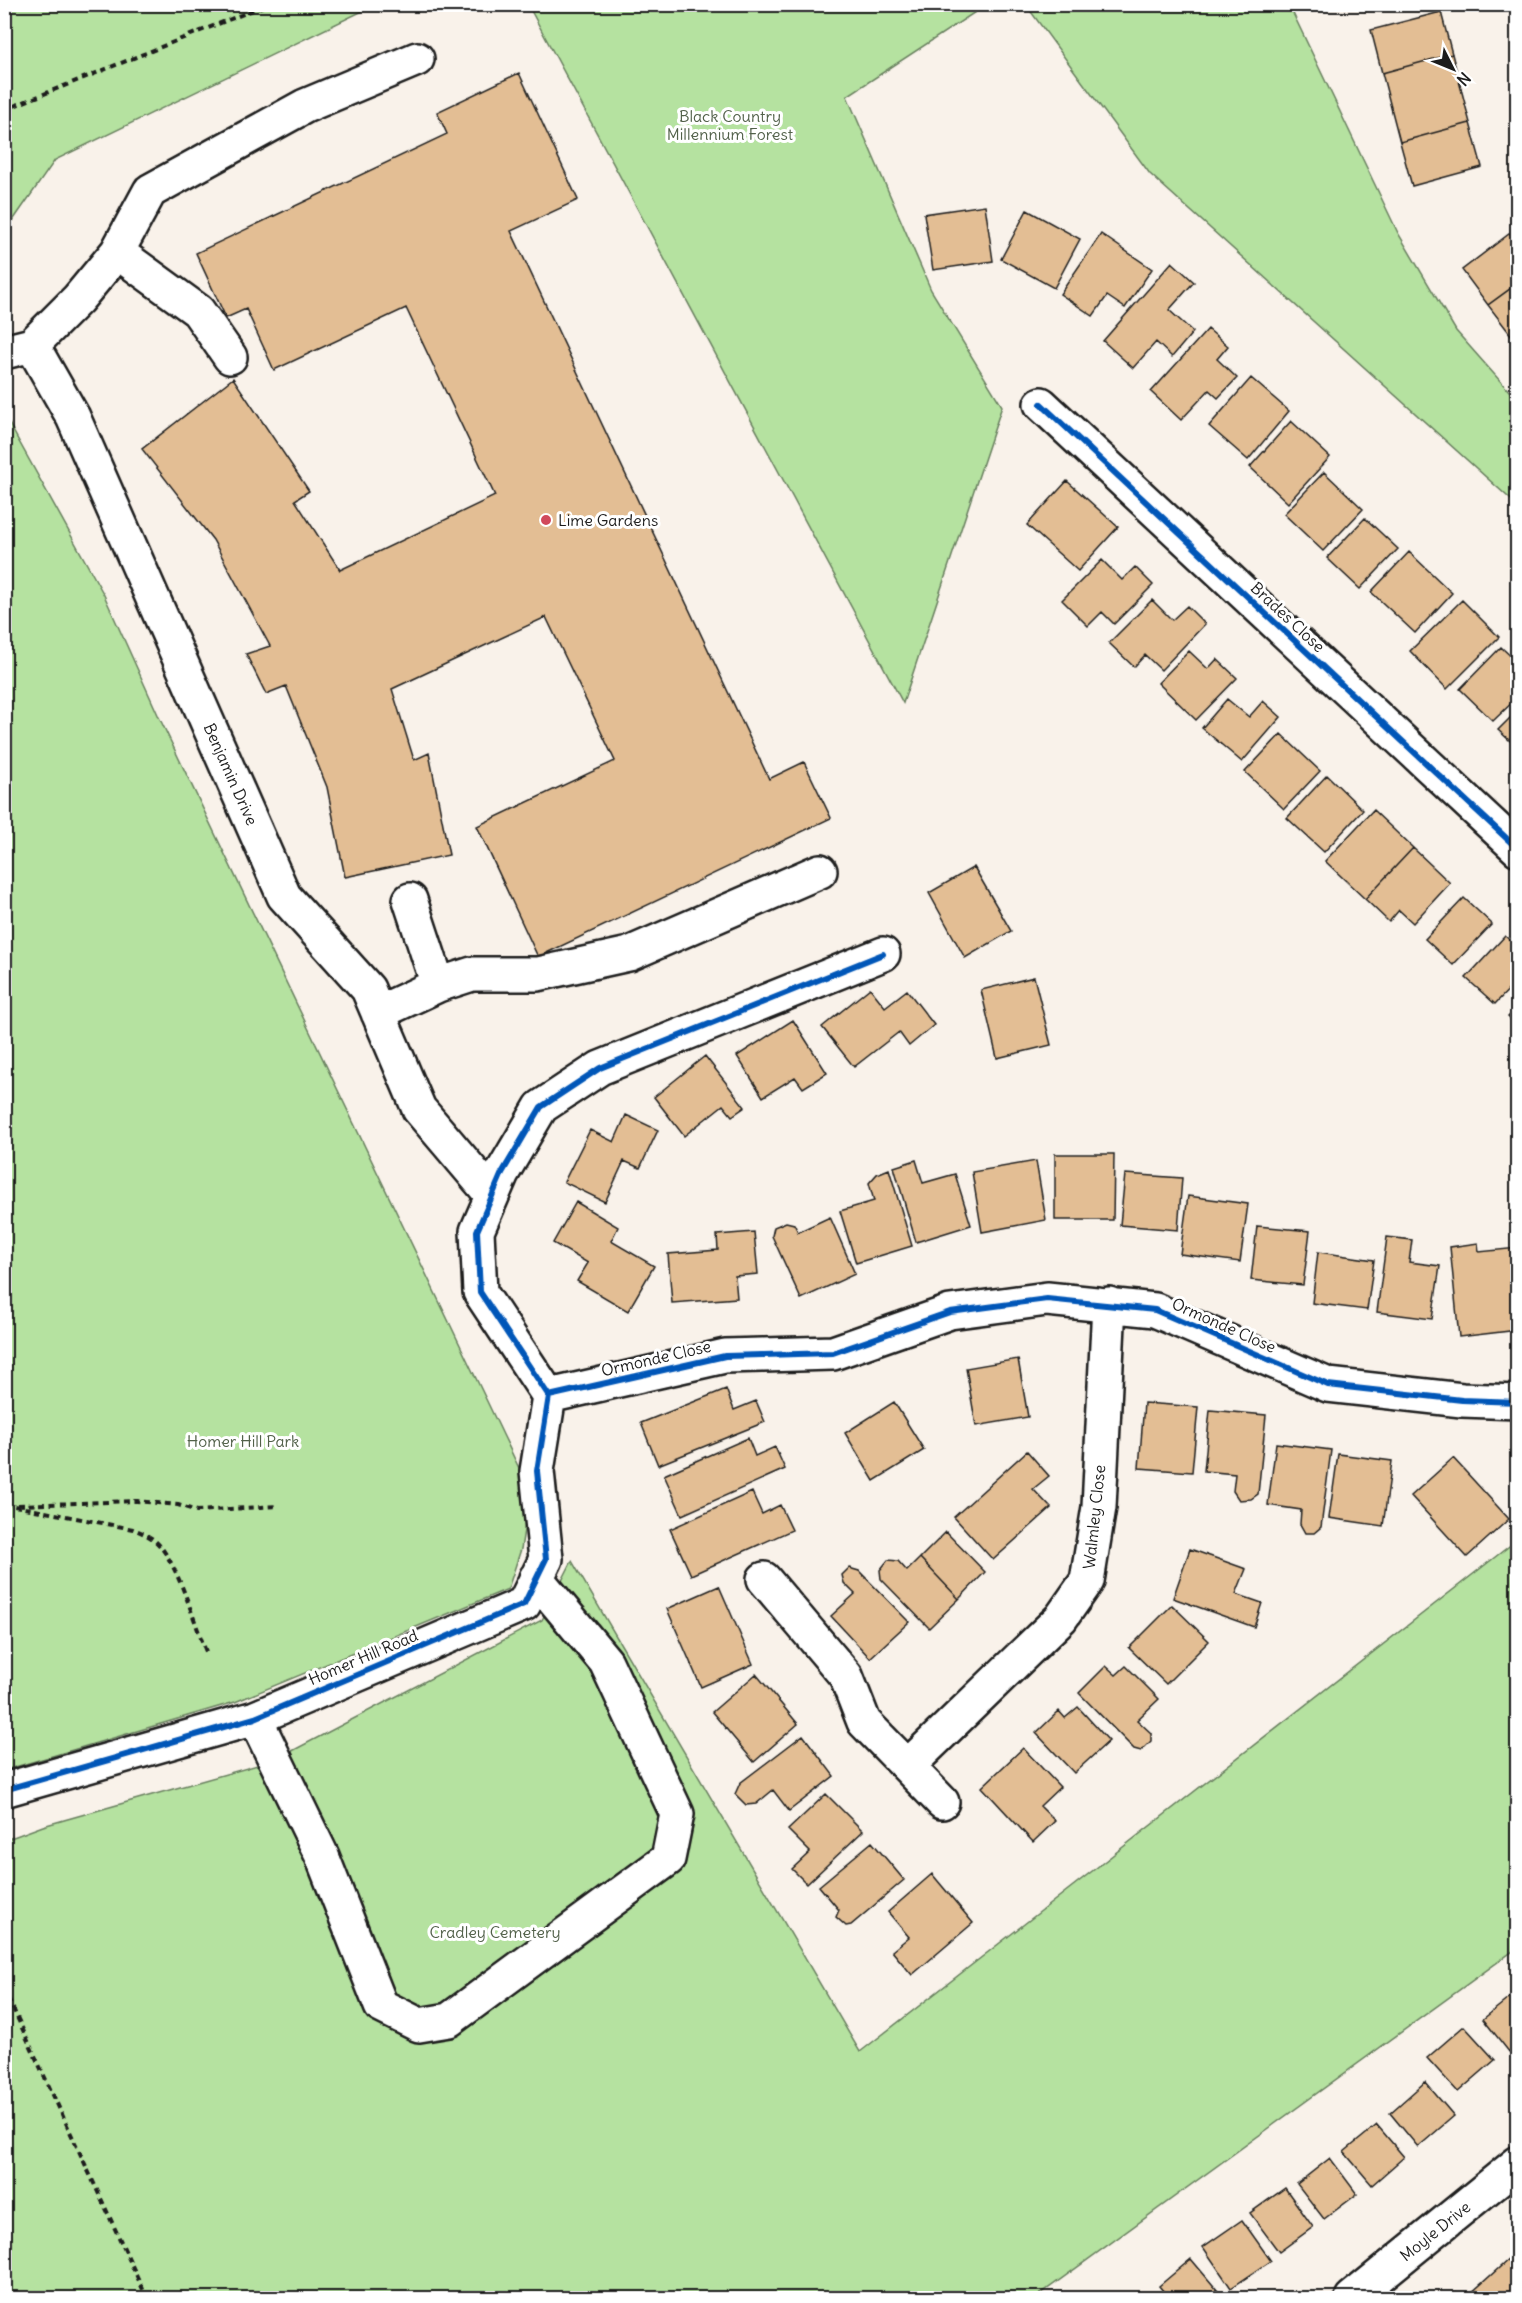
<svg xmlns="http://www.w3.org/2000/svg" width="1522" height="2303" viewBox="0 0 1522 2303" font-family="Delius,sans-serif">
  <rect width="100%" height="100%" fill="#f9f2ea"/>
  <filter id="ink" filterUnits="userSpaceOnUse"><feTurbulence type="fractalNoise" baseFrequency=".0167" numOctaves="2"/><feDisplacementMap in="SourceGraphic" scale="12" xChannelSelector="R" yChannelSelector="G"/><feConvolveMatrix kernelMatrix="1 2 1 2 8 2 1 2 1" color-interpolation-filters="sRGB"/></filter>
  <g filter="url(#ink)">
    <!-- green -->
    <path fill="#b5e2a0" stroke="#687f5e" stroke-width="1.5" d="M5,4h370v1l-320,155 -50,72z
      M528,5h458l-139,91 84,194 71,116 -99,297z
      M1026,5h263l109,228 58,98 61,69v105l-367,-331z
      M4,407l2,11 98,177 55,122 371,774 -9,58 -13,40 -273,113 -230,68z
      M1517,1540v408l-482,350h-1030v-458l38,-14 232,-66 267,-140 30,-59 288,491z"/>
    <!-- building -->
    <path fill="#e3be94" stroke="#1c1c1c" stroke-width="1.5" d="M1441,12l11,42 -70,19 -11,-43z
      M1452,54l18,69 -70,19 -18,-69z
      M519,73l59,127 -67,31 258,548 35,-17 27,56 -293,139 -61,-131 138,-65 -69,-144 -154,72 22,71 15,-7 20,102 -104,22 -18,-90 -41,-101 -20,8 -20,-40 24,-8 -57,-106 -71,-91 91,-71 76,113 -14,9 45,70 155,-74 -89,-188 -132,62 -28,-61 -20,9 -30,-65 251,-119 -10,-22z
      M1470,123l12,44 -70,19 -12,-44z
      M985,205l8,56 -60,9 -9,-56z
      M1027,210l53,29 -26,49 -53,-29z
      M1518,227v56l-30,22 -26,-35z
      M1101,234l51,35 -27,39 -18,-12 -14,20 -33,-22z
      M1172,262l22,20 -25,28 24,22 -21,25 -16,-15 -23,26 -30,-27z
      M1518,283v61l-30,-39z
      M1208,329l20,17 -11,13 20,19 -19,20 -9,-8 -28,30 -30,-28z
      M1251,378l38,33 -41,49 -39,-34z
      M1291,421l39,36 -42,46 -38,-36z
      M1324,472l39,37 -40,42 -39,-37z
      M1067,481l51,46 -40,44 -51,-46z
      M1365,518l33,31 -38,40 -33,-31z
      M1409,552l43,41 -37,40 -44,-41z
      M1102,560l20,20 13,-13 18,18 -39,39 -12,-12 -14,14 -26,-26z
      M1152,600l20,20 15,-14 18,18 -44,46 -16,-15 -11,12 -25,-24z
      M1462,600l37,37 -52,52 -37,-38z
      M1501,647l17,16v34l-25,24 -33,-32z
      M1189,651l19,18 9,-10 20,19 -41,42 -38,-37z
      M1227,699l22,18 14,-16 18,16 -39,45 -40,-34z
      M1518,710v38l-20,-18z
      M1281,734l39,37 -36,38 -39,-37z
      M1327,775l36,35 -39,42 -37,-34z
      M1373,810l40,38 -48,51 -40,-38z
      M1413,848l37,35 -37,40 -14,-13 -10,12 -24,-23z
      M974,867l37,64 -46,27 -36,-65z
      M1464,898l28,26 -39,41 -28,-26z
      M1505,936l13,11v33l-23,24 -29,-26z
      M1034,977l17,68 -54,13 -16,-68z
      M870,988l15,19 22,-17 27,35 -25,21 -10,-14 -45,35 -32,-40z
      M1518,1007v20l-10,-10z
      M793,1020l34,53 -24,15 -8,-11 -32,20 -26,-41z
      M705,1056l40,51 -13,9 -9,-11 -39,31 -30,-39z
      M626,1115l32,15 -18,38 -16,-7 -19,41 -41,-20 26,-52 24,12z
      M1055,1154h59l-1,66h-58z
      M916,1160l7,23 32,-9 16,51 -55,17 -22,-75z
      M1036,1161l10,59 -64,12 -10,-60z
      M889,1169l23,77 -56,17 -16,-52 34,-10 -5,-18 8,-9z
      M1125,1174l57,4 -4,52 -58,-5z
      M1188,1196l60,8 -8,58 -60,-8z
      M576,1202l42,25 -7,14 43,25 -26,45 -51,-30 11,-18 -35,-20z
      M830,1217l25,57 -54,25 -29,-63 2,-9 12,-5 8,2 4,8z
      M1257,1226l53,5 -7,54 -52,-5z
      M754,1232l4,42 -23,2 2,22 -65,5 -4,-49 50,-4 -1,-15z
      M1387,1237l25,3 -3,22 31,4 -8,53 -55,-7z
      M1478,1243l1,9 39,-4v82l-59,7 -9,-90z
      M1318,1252l56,8 -7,50 -55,-7z
      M1018,1359l10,58 -52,9 -10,-58z
      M726,1389l8,21 22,-9 9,21 -107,43 -17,-42z
      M894,1402l30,48 -50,31 -29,-48z
      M1144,1403l54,4 -6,65 -53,-4z
      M1210,1410l56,5 -8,79 -7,5 -12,1 -6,-9 2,-17 -31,-3z
      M748,1438l7,18 20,-9 10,22 -103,46 -18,-40z
      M1276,1443l55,7 -10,77 -7,6h-9l-5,-9 1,-14 -33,-5z
      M1027,1451l22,25 -16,13 18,19 -58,52 -39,-43z
      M1338,1454l54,7 -9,65 -54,-8z
      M1453,1458l56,61 -42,38 -56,-61z
      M752,1492l10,22 18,-9 12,25 -101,45 -21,-46z
      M946,1532l39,40 -26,27 -39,-41z
      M1190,1549l56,20 -10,25 26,9 -8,24 -81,-29z
      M920,1558l39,41 -30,29 -48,-49 -1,-9 8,-10 10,1 9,10z
      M849,1568l10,3 50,51 -39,36 -39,-42 24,-22 -11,-11 -2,-8z
      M719,1586l34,78 -52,23 -34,-78z
      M1172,1605l37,36 -43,43 -37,-36z
      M1106,1666l10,9 10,-9 33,33 -22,21 14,13v8l-10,10 -7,-2 -55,-56z
      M756,1674l42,50 -44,38 -42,-50z
      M1078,1707l31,34 -35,32 -38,-40 23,-22 6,7z
      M803,1735l31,41 -45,35 -16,-21 -17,14 -10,1 -11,-11 5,-11z
      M1023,1748l37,39 -20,19 15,15 -22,21 -51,-55z
      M826,1794l37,37 -56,53 -15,-15 18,-17 -22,-22z
      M872,1842l32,38 -53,45 -5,1 -10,-9 3,-7 -20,-24z
      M932,1874l41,49 -61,52 -20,-24 17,-14 -21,-25z
      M1518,1991v56l-8,6 -27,-34z
      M1464,2026l31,34 -37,32 -31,-34z
      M1425,2082l29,34 -36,31 -28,-34z
      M1377,2125l27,32 -32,28 -28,-33z
      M1330,2158l27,36 -33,25 -27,-35z
      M1285,2188l28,39 -34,25 -29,-39z
      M1242,2220l29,41 -40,27 -28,-41z
      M1510,2258l8,8v32h-45l-4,-3z
      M1191,2259l32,38 -2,1h-52l-10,-12z
      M1456,2292l5,6h-12z"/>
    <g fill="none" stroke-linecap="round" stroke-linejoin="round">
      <!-- minor casing -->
      <g stroke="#1c1c1c" stroke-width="38">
        <path id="minor" d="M117,252l81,59 32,46
          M32,345l46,-46 39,-47 33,-61 155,-85 112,-47
          M4,352l28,-7 41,72 211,479 84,93 51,120 73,86
          M1041,404l477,445
          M410,900l28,85
          M378,1013l60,-28 34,-11h66l91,-20 191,-83
          M549,1396l176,-40 108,-3 117,-41 97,-13 108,11 173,75 134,15 56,2
          M549,1396l-69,-104 -3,-61 25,-58 39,-66 59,-39 283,-114
          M764,1579l82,97 18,46 78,80
          M255,1718l67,138 59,150 38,19 30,-5 219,-161 9,-45 -71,-152 -70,-84
          M908,1766l153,-148 26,-37 12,-74 10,-203
          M4,1790l251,-72 269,-114 22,-45 -9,-88 12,-75
          M1352,2298l166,-135"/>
      </g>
      <!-- path -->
      <path stroke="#1c1c1c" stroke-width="4" stroke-dasharray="6 4.5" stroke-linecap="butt" d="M4,110l264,-106
        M4,1504l129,25c10,4 20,8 27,17 20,24 35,79 47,108
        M18,1505l119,-4 41,4 19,6 81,-5
        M4,1989l143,309
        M463,2298l7,-5"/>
      <!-- minor -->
      <use href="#minor" stroke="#fff" stroke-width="33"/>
      <!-- cycleway casing -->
      <g stroke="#fff" stroke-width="10">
        <path id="cycleway" d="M1041,404l477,445
          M549,1396l176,-40 108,-3 117,-41 97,-13 108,11 173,75 134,15 56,2
          M549,1396l-69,-104 -3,-61 25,-58 39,-66 59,-39 283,-114
          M4,1790l251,-72 269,-114 22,-45 -9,-88 12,-75"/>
      </g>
      <!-- cycleway -->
      <use href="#cycleway" stroke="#0057b8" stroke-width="6"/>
    </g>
  </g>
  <!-- markers -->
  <circle fill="#d1495b" stroke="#fff" stroke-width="2" cx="546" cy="520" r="6"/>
  <g text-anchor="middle" stroke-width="6" stroke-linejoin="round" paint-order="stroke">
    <!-- park labels -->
    <g font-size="16" fill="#52614a" stroke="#fff">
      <text x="730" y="122">Black Country<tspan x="730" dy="18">Millennium Forest</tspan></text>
      <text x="243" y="1447">Homer Hill Park</text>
      <text x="495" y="1938">Cradley Cemetery</text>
    </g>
    <!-- poi labels -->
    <g font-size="16" fill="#1c1c1c" stroke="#fff" text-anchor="start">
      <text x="558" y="526">Lime Gardens</text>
    </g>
    <!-- street labels -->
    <g font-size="16" fill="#1c1c1c" stroke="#fff">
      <text transform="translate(1288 617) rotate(43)" y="6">Brades Close</text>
      <text transform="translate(231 774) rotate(66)" y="6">Benjamin Drive</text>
      <text transform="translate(1224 1325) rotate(24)" y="6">Ormonde Close</text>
      <text transform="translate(656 1358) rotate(-13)" y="6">Ormonde Close</text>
      <text transform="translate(1094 1517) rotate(-84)" y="6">Walmley Close</text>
      <text transform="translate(363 1657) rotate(-23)" y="6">Homer Hill Road</text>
      <text transform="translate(1435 2231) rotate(-39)" y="6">Moyle Drive</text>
    </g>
  </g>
  <!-- margin -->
  <rect width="1522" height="2303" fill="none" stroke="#fff" stroke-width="24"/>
  <rect x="12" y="12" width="1498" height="2279" fill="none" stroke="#1c1c1c" stroke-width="2" filter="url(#ink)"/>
  <!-- north arrow -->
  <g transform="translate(1453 69) rotate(133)" stroke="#ffffff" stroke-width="4.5" paint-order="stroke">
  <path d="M0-4.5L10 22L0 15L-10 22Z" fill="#1c1c1c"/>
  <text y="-9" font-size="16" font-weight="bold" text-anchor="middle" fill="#1c1c1c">N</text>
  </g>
</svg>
